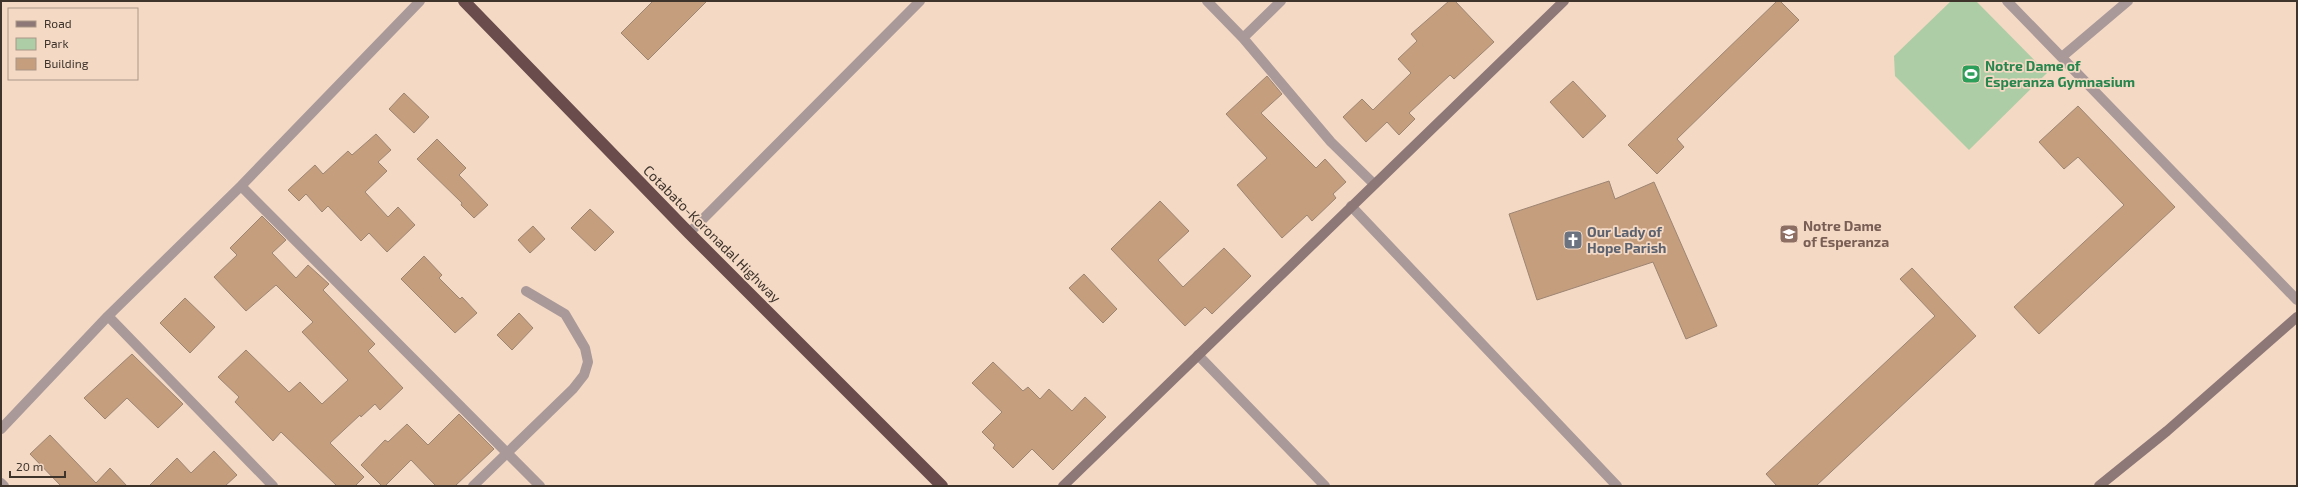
<svg xmlns="http://www.w3.org/2000/svg" width="2298" height="487" viewBox="0 0 2298 487" font-family="'Exo 2',sans-serif">
  <rect width="100%" height="100%" fill="#f4d9c5"/>
  <!-- green -->
  <path fill="#adcda6" d="M1951,1h25l71,72 -78,77 -74,-74 -1,-20z"/>
  <!-- building -->
  <path fill="#c59e7e" stroke="#9d8572" d="M653,1h54l-59,59 -27,-27z
    M1449,1h6l39,41 -40,37 -4,-4 -41,38 6,6 -16,16 -12,-13 -21,20 -23,-25 19,-18 11,11 38,-37 -13,-14 19,-18 -6,-7z
    M1777,1h3l19,19 -122,119 7,8 -27,27 -29,-29z
    M1267,76l15,18 -21,19 55,55 9,-9 21,23 -13,12 3,4 -24,23 -5,-6 -25,23 -45,-53 30,-27 -41,-44z
    M1573,81l33,35 -23,22 -33,-36z
    M404,93l25,24 -15,16 -25,-24z
    M2078,106l97,101 -136,127 -25,-27 110,-102 -46,-48 -14,12 -25,-27z
    M376,134l15,16 -13,12 9,9 -22,21 23,25 10,-10 17,18 -28,27 -18,-19 -8,8 -33,-35 -6,6 -16,-18 -7,7 -11,-11 27,-25 8,9 25,-23 4,4z
    M437,139l29,29 -7,7 29,30 -14,13 -13,-13 1,-2 -45,-44z
    M1609,181l6,18 39,-17 63,144 -31,13 -33,-77 -116,38 -28,-86z
    M1160,201l29,30 -31,29 25,27 41,-39 27,28 -39,38 -7,-7 -20,19 -74,-77z
    M590,209l24,23 -19,19 -24,-23z
    M262,216l24,24 -14,13 24,25 12,-13 21,19 -6,6 52,54 -7,7 35,37 -23,22 -5,-6 -14,13 -1,-2 -30,28 34,34 -9,9h-18l-56,-54 -8,9 -38,-39 4,-5 -21,-20 28,-27 43,42 11,-10 22,22 26,-24 -46,-48 11,-10 -37,-37 -30,26 -32,-34 23,-22 -7,-7z
    M533,226l12,13 -15,14 -12,-13z
    M424,256l18,19 -3,3 21,21 2,-2 15,16 -22,20 -54,-54z
    M1912,268l64,68 -160,150h-39l-11,-12 169,-158 -35,-37z
    M1084,274l33,35 -14,14 -34,-35z
    M185,298l30,29 -25,26 -30,-30z
    M519,313l14,15 -21,22 -15,-15z
    M132,354l51,50 -25,24 -31,-30 -22,21 -21,-21z
    M993,362l30,29 5,-4 12,12 9,-10 23,22 13,-14 21,20 -53,53 -21,-21 -19,19 -20,-20 2,-3 -13,-13 20,-20 -30,-29z
    M459,414l35,35 -39,37h-19l-25,-26 -26,26h-3l-21,-21 24,-25 3,2 19,-18 21,21z
    M50,435l46,48 14,-15 17,18h-66l-31,-32z
    M214,451l23,24 -12,11h-76l28,-28 14,15z"/>
  <g fill="none" stroke-linecap="round" stroke-linejoin="round">
    <!-- street -->
    <path stroke="#a99999" stroke-width="10" d="M1207,1l36,37 88,104 43,42
      M2007,1l290,299
      M1243,38l38,-37
      M2063,56l65,-55
      M241,186l299,300
      M1351,206l266,280
      M689,233l231,-232
      M108,316l165,170
      M1198,355l127,131
      M1,429l107,-113 133,-130 179,-185
      M1,483l3,3
      M473,486l100,-97 11,-14 4,-13 -3,-14 -20,-34 -39,-23"/>
    <!-- secondary -->
    <path stroke="#8e7877" stroke-width="10" d="M1063,486l501,-485
      M2099,486l68,-55 130,-114"/>
    <!-- highway -->
    <path stroke="#694c4b" stroke-width="12" d="M464,1l225,232 253,253"/>
  </g>
  <!-- icons -->
  <defs>
    <g id="stadium-square" transform="scale(1)"><rect x="-9" y="-9" width="18" height="18" rx="4" fill="#2e9e5b" stroke="#f4d9c5"/><path d="M0-5a6.5 5 0 1 0 0 10a6.5 5 0 1 0 0-10ZM-3.5-1.8h7v3.6h-7Z" fill="#fff"/></g>
    <g id="school-square" transform="scale(1)"><rect x="-9" y="-9" width="18" height="18" rx="4" fill="#8d6e63" stroke="#f4d9c5"/><path d="M0-5L7-2L0 1L-7-2ZM-4 1L0 2.5L4 1V4Q0 6-4 4Z" fill="#fff"/></g>
    <g id="church-square" transform="scale(1)"><rect x="-9" y="-9" width="18" height="18" rx="4" fill="#6b7280" stroke="#f4d9c5"/><path d="M-1.2-6h2.4v3.5h3.3v2.4h-3.3V6h-2.4V-.1h-3.3v-2.4h3.3Z" fill="#fff"/></g>
  </defs>
  <g fill-rule="evenodd">
    <use href="#stadium-square" x="1971" y="74"/>
    <use href="#school-square" x="1789" y="234"/>
    <use href="#church-square" x="1573" y="240"/>
  </g>
  <g text-anchor="middle" stroke-width="3.5" stroke-linejoin="round" paint-order="stroke">
    <!-- leisure labels -->
    <g font-size="14" font-weight="bold" fill="#27864d" stroke="#f4d9c5" text-anchor="start">
      <text x="1985" y="71">Notre Dame of<tspan x="1985" dy="16">Esperanza Gymnasium</tspan></text>
    </g>
    <!-- education labels -->
    <g font-size="14" font-weight="bold" fill="#785e54" stroke="#f4d9c5" text-anchor="start">
      <text x="1803" y="231">Notre Dame<tspan x="1803" dy="16">of Esperanza</tspan></text>
    </g>
    <!-- worship labels -->
    <g font-size="14" font-weight="bold" fill="#5b616d" stroke="#f4d9c5" text-anchor="start">
      <text x="1587" y="237">Our Lady of<tspan x="1587" dy="16">Hope Parish</tspan></text>
    </g>
    <!-- street labels -->
    <g font-size="14" fill="#3e342c" stroke="#f4d9c5">
      <text transform="translate(712 234) rotate(45)" y="5">Cotabato-Koronadal Highway</text>
    </g>
  </g>
  <!-- border -->
  <rect width="2298" height="487" fill="none" stroke="#3e342c" stroke-width="4"/>
  <!-- legend -->
  <rect x="8" y="8" width="130" height="72" fill="#f4d9c5" stroke="#ab9788"/>
  <rect x="16" y="21" width="20" height="6" fill="#8e7877" stroke="#ab9788"/>
  <text x="44" y="28" font-size="12" fill="#3e342c">Road</text>
  <rect x="16" y="38" width="20" height="12" fill="#adcda6" stroke="#ab9788"/>
  <text x="44" y="48" font-size="12" fill="#3e342c">Park</text>
  <rect x="16" y="58" width="20" height="12" fill="#c59e7e" stroke="#ab9788"/>
  <text x="44" y="68" font-size="12" fill="#3e342c">Building</text>
  <!-- scale -->
  <path d="M10 471v6h55v-6" fill="none" stroke="#3e342c" stroke-width="2"/>
  <text x="16" y="471" font-size="12" fill="#3e342c" stroke="#f4d9c5" stroke-width="3" paint-order="stroke">20 m</text>
</svg>
